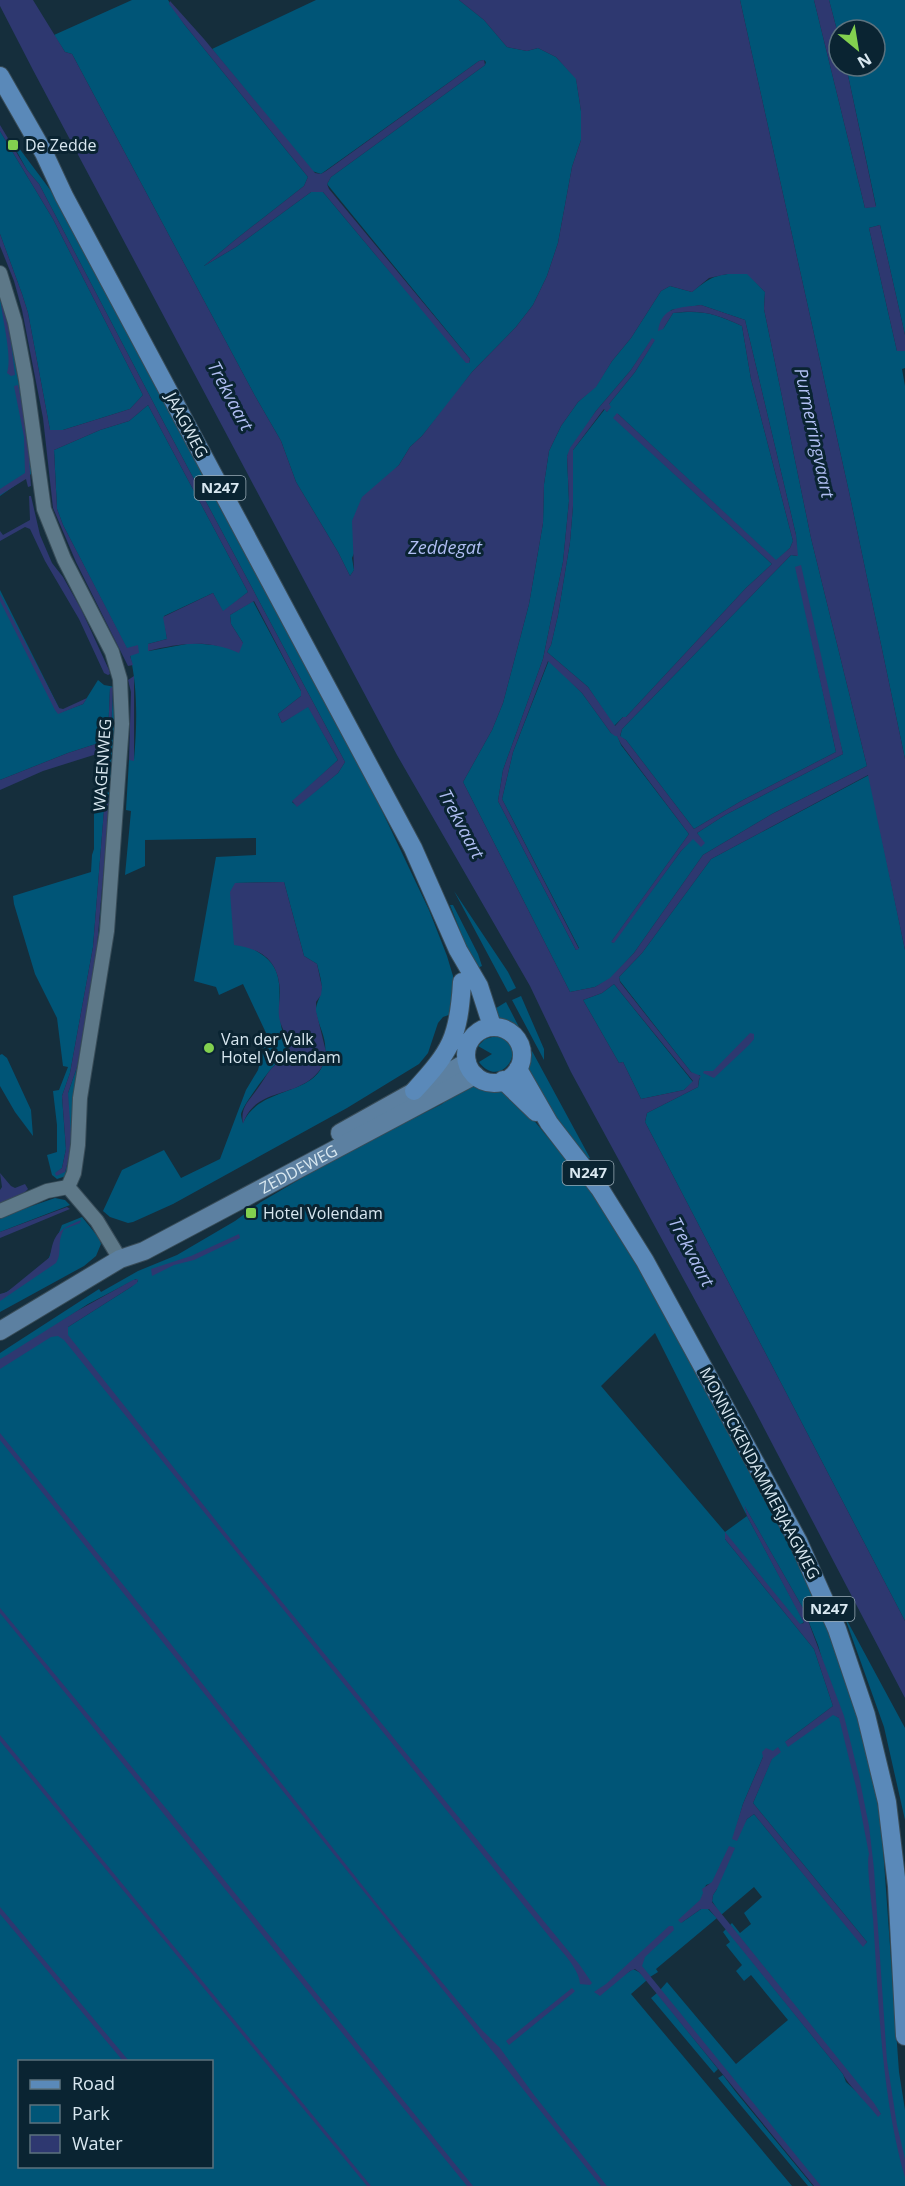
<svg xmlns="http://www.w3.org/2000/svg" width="905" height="2186" viewBox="0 0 905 2186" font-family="'Open Sans',sans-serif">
  <rect width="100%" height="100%" fill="#152e3c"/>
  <!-- green -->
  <path fill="#057" fill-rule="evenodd" d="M132,0h36l16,24 124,153 -4,9 -69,54 -31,26 32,-19 75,-55h12l51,61 95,110 1,-4 -143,-175 4,-7 154,-112 1,-3 -2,-2 -5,1 -158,113 -9,-3 -100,-122 104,-49h143l25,20 23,27 20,4 11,-3 18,9 20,21 5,33v29l-9,27 -14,76 -11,33 -14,29 -17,22 -44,45 -20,27 -30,37 -12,11 -11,18 -12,12 -35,81 2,12 -4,6 -12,-24 -42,-70 -15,-41 -26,-45 -183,-342 -7,-2 -11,-17z
    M740,0h74l51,208 11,-2 -30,-140h29v-36h-36v8l-10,-38h76v335l-25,-110 -11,3 28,123h8v17l-3,1 3,17v373l-56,-267z
    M0,131l53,88 90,176 -13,14 -67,21h-13l-22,-117 -6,-19 -22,-60z
    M19,148l41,55 314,591 55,116 18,46 6,20 1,37 -11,4 -5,6 -10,30 -9,11 -72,44 -174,96 -40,18 -5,1 -18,-6 -7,-6 19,-41 42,-20 17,28 39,-19 26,-69 12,-20 9,-35 -24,-51 -24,11 -3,-8 -22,-6 22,-124 40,-2v-17l-111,2v26l-20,9 6,-64 -5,-1 3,-50h5c3,-34 4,-71 -4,-105l8,-9 -11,3 -64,-124 -6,-16 -3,-59 46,-20 29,-9 19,-16 100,187 -25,20 -10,-19 -49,23 3,23 -19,5 1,7 43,-8 32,3 19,-3 -12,-19 -1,-9 23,-14 48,90v5l-23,18 4,9 26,-17 30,54 -46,42 5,4 41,-33 7,-11 -180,-337 -126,-241 -12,-14 -11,-20zM284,882l20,74 13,8c2,9 6,19 4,27 -1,9 -6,13 -5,22 2,10 8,21 9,31 6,56 -64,37 -82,79 -1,-2 -2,-7 -2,-9 2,-9 24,-38 31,-46 5,-6 11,-9 14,-17 5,-11 -4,-16 -5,-26 -5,-37 9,-58 -32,-78l-14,-64z
    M747,273l18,19 -1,17 47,229 56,228 -95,48 -69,41 -69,98 -24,26 -15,8 -25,5 -107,-210 29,-52 11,-27 26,-99 14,-81 1,-39 5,-33 12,-25 17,-24 18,-16 16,-25 19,-23 30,-47 9,-5 22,6c22,-18 27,-18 55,-19zM701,305l44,15 51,215 1,21 -6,-1 -169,174 -2,8 6,3 68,89 49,-29 93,-48 -40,-185 47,187 -118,61 -28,18 7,10 -11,-5 -12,13 -68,92 -1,-2 77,-107 -68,-89 -4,-10 -6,-2 -29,-40 -33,-33 -36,92 -11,47 77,149 -3,2 -78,-149 5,-31 40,-111 20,-97 6,-61 -2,-45 29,-45 35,-41 21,-31 2,2 -19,31 -26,32 -2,8 -2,-3 -32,41v56l-3,36 -12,73 -7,30 -4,7 41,35 26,39 9,-9h3l120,-129 26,-24 -158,-146 4,-4 158,147 14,-13 3,-7 -42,-162 -9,-53c-28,-13 -39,-16 -69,-13l-10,16 8,-19z
    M0,297l11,36 23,139 -34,24z
    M0,590l59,118v5l24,-9 15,-24 6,5 11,2 3,6 -6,90 -3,-1 4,-94 -3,1 -2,46 -6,7 -34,11 -68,27z
    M869,775l36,175v671l-260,-499 2,-9 51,-26 2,-12 -4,1 -5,-4 -71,-91 -1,-4 23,-24 69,-94z
    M112,791l-5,98 -35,278 -6,9 -9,3 -5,-4 -5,-20 10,-3v-27l-4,-34 6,-1 9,-23 -5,-1 -6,-48 -22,-44 -21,-70 -1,-8 78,-24 1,-17 2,-6v-51zM109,796l-4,73 -9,89 -19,109 -9,26 1,65 -4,14 -9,1 6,-5 4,-19 -4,-53 8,-23 23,-126 12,-149z
    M454,891l54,81 8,16 -8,4z
    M450,905h3l25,49 4,12 -7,3z
    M614,984l79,98 -9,8 -43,9 -18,-37 -4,1 -36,-63 19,-7z
    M521,996l23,53v11l-32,-60z
    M506,1002l13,25 -3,3 -16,-9 -7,-11z
    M496,1036c36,8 5,56 -17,26l13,-8 -14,-8 7,-7z
    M532,1051l58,107 -4,2 -34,-44 -27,-48 3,-14z
    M2,1054l5,4 24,52 2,26 -18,-24 -15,-26v-31z
    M476,1081l9,4 14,1 24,21 62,76 31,46 79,140 92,172 46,99 26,79 18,81 5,34 17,238 6,38v76h-85l-160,-196 7,-8 69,82 52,-44 -37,-45 -7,6 -8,-10 6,-6 -16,-20 4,-3 -7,-10 3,-3 117,145 3,8 35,32 -151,-189 2,-2 8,10 11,-9 -7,-11 18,-16 -8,-10 -33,28 -9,-14 1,-6 4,-6 -5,-6 -6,2 -5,15 -20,23 20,-14h7l9,9 -61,51 2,3 -8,5 -14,-17 -30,27 27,-18 6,3 8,8 -16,14 161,192h-792v-833l99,-64 2,3 37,-21 39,-16 58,-34 26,-19 85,-50 96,-48 22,-21zM136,1279l2,2 -7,6 -63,40 -12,-2 32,-21zM655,1333l92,183 -22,16 -124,-146zM745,1507l59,103 14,35 21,73 -6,-4 -48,28 48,-36 -19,-57 -89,-110v-6l75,92 4,-3 -57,-106zM763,1757l9,1 -19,45 114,139 -4,4 -109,-132 -7,5 -14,20 10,-35zM20,2062h192v104h-192z
    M55,1198l10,2 5,5 -70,27v-15z
    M82,1217l17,21 2,6 -5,12 -12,10 -84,46v-16l21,-13 27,-23 14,-35z
    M844,1615l61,113v92l-21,-93z
    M657,1993l61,76 -4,4 -63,-75z
    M723,2075l12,16 78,95h-5l-90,-108z"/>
  <!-- water -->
  <path fill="#2e3870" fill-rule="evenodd" d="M0,0h33l32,52 7,2 183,342 26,45 15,41 42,70 12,24 4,-6 -2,-49 10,-24 37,-32 11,-18 12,-11 50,-64 44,-45 17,-22 14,-29 11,-33 14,-76 9,-27v-29l-5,-32 -20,-22 -18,-9 -11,3 -20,-4 -23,-27 -25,-20h281l109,492 56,267v191l-37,-175 -157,84 -69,94 -23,24 1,5 71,90 10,4 -2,3 -1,8 -51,26 -2,9 260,499v77l-152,-291 -182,-335 -41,-86 -133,-231 -364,-685 -33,-64zM727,274h20l18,18 -1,17 47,229 56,228 -95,48 -69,41 -69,98 -24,25 -15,9 -25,5 -107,-210 29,-52 11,-27 26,-99 14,-81 1,-39 5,-33 12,-25 17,-24 18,-15 16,-26 19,-23 30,-47 9,-5 22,6 17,-14zM614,984l79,97 -9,9 -43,9 -18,-37 -4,1 -36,-63 19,-7z
    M814,0h15l10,38v28h7l30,141 -11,1z
    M170,1l34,38 111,134 6,1 5,-3 153,-110 5,-1 1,5 -154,112 -4,7 2,5 141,170 -1,4h-3l-143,-171h-12l-75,55 -32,19 31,-26 69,-54 4,-9 -124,-153 -15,-20z
    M0,125l27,45 12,14 126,241 180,337 -7,11 -41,34 -5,-6 46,-41 -30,-53 -26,16 -4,-9 23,-18v-5l-47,-90 -24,14 1,9 12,19 -4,10c-30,-14 -59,-10 -91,-2v-7l19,-5 -4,-22 50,-24 10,18 25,-19 -100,-187 -19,16 -29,9 -46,20 3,59 6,16 64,123 11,-3 1,8 -9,3 3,9 -5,1 -52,-104 -23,-54 -10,-90 -21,-108 -8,-29 -14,-35v-12l22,60 6,19 22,117h13l67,-21 13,-14 -90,-176 -53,-88z
    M880,225l25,110v16h-8l-28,-123z
    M0,291l8,28 7,56 -4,1 -4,-3c6,-21 -7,-58 -7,-82z
    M701,305l44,15 51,215 2,21 -7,-1 -169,174 -2,7 6,4 68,89 49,-29 93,-48 -41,-185 6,-2 42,189 -118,61 -28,18 8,10 -4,4 -8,-8 -12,12 -67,92 -3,-1 78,-108 -68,-90 -4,-8h-2l-4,-3 -29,-40 -34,-32 -35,91 -11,47 77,150 -3,1 -78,-149 5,-31 40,-111 20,-97 6,-61 -2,-45 3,-8 26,-37 35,-41 21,-32 3,2 -20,32 -26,32 2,3 -4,5 -3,-3 -31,41v56l-3,36 -12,73 -7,30 -4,7 41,35 27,39 8,-9h3l120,-129 26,-24 -159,-146 4,-5 159,147 14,-12 3,-7 -42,-162 -9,-53c-25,-12 -41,-17 -69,-13l-10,16 -5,2c4,-25 21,-23 43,-26z
    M18,385l9,46 4,55 -3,1 -2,-8 -26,16v-6l25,-16 -1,-36 -10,-51z
    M29,496h2l9,39 12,28 11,14 18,32 28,61 1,4 -2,1 -4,-2 -25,-54 -34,-58 -15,-32 -5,-2 -25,14v-10l3,4 27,-15z
    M0,594l59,114 4,1 24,-11 -4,6 -25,10 -3,-4 -55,-109z
    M134,676v85l-5,-1 2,-68 -3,-12z
    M113,687l-4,95 -4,-2 1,-23 -6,-4 -57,18 -43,19v-10l68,-27 34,-11 6,-7 2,-47z
    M110,796l-14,162 -19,109 -9,26 3,42 -2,23 -4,14 -9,4 -1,-3 7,-5 4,-19 -4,-53 8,-23 23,-126 12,-150z
    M284,882l20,74 13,8 5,23 -1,8 -5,7v9l11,45c-17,48 -70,25 -84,68 -3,-17 6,-23 15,-36 5,-7 8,-13 13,-19 6,-6 12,-10 15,-18 5,-12 -6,-23 -7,-35 -1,-8 1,-16 1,-24 -1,-31 -17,-43 -46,-47l-4,-53 5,-9z
    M750,1033l4,1v5l-5,6 -35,33 -11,-5 1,-2h9z
    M0,1173l11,13 4,2 10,-4 3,5 -6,6 -22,8v-13l2,-3z
    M67,1207l3,2 -70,29v-6z
    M81,1220l-1,3 -16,6c-8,15 -1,23 -8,34l-56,38v-7l7,-2 43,-35c4,-24 8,-27 31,-37z
    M239,1234l1,4 -46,22 -20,5 -22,11 -1,-7 40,-13z
    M138,1279l-1,4 -6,4 -63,40v8l169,212 342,417 13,19 -2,2 -10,-1c-1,-17 -21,-35 -32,-49l-484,-595 -6,-4 -7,1 -51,32v-10l7,-4 70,-44 56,-31z
    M0,1433l155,191 227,286 98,118 20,20 34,47 73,91h-6l-601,-746z
    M744,1505l60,105 40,106 15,60 10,50 5,43 13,192 10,64 8,34v19c-24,-85 -26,-172 -32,-260 -1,-13 -7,-54 -4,-64l-13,-67 -17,-69 -6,-3 -45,32 -3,-5 48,-36 -19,-57 -89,-110v-7l75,92 4,-1 -57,-107z
    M0,1608l174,210 299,368h-6l-467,-573z
    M0,1735l371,451h-4l-367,-445z
    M778,1747l3,5 -9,7 -19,44 114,139 -4,5 -109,-133 -7,5 -10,22 -5,-2 11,-35 20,-47 -1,-5 4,-4 7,3z
    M729,1846l6,2 -18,41 -4,6 -1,7 162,201 7,11 -3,3c-8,-11 -31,-33 -35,-43l-134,-165h-8l-20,14 -3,-3 22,-20 3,-7 -1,-4 10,-7z
    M0,1907l129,154h-6l-123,-147z
    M669,1926h4l1,4 -29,27 -3,9 179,220h-7l-175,-214 -4,-3 -5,2 -30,25 -6,-4 12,-8z
    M572,1988l3,3 -2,2 -64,52 -3,-4z"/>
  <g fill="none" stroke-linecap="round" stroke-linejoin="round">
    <!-- minor casing -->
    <g stroke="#384c58" stroke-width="16">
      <path id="minor" d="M0,273l15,49 11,58 18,129 20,50 48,93 8,27 2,45 -15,207 -27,167 -2,47 -4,28 -6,14
        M68,1187l29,34 23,38
        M0,1211l47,-20 21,-4"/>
    </g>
    <!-- secondary casing -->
    <g stroke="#384c58" stroke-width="20">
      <g id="secondary">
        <path d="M340,1133l127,-71"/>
        <path id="s1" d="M0,1331l120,-72 24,-8 331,-176"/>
      </g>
    </g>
    <!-- primary casing -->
    <g stroke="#384c58" stroke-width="20">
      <path id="primary" d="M0,76l44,77 20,43 349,652 45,102 21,36 13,40
        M466 1055a28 28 0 1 1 56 0a28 28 0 1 1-56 0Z
        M518,1069l31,54 51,66 45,72 153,280 39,88 29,86 21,87 10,84 8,150
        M503,1080l33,32
        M414,1091c37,-40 45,-54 48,-109"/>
    </g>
    <!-- minor -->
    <use href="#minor" stroke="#5d7888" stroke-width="14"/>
    <!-- secondary -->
    <use href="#secondary" stroke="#5c80a1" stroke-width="18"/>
    <!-- primary -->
    <use href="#primary" stroke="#5a89b9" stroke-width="18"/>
  </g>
  <!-- markers -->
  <g fill="#82d04f" stroke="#0a2432" stroke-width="2">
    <rect x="7" y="139" width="12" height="12" rx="3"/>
    <circle cx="209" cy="1048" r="6"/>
    <rect x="245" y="1207" width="12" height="12" rx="3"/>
  </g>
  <g text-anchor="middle" stroke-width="6" stroke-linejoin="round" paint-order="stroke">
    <!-- shield labels -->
    <g fill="#0a2432" stroke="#9aacb7" stroke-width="1.5">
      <rect x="194.5" y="476" width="51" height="24" rx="4.5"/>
      <rect x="562.5" y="1161" width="51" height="24" rx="4.5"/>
      <rect x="803.5" y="1597" width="51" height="24" rx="4.5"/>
    </g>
    <g font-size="15" font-weight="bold" fill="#d8e7f0">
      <text x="220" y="493">N247</text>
      <text x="588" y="1178">N247</text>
      <text x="829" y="1614">N247</text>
    </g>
    <!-- poi labels -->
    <g font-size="16" fill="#d8e7f0" stroke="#0a2432" text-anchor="start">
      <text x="25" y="151">De Zedde</text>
      <text x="221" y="1045">Van der Valk<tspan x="221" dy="18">Hotel Volendam</tspan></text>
      <text x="263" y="1219">Hotel Volendam</text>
    </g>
    <!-- street labels -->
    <g font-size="16" fill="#d8e7f0" stroke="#0a2432">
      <text transform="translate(187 425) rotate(62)" y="6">JAAGWEG</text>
      <text transform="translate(102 765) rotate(-86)" y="6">WAGENWEG</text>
      <text dy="6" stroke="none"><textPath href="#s1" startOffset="340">ZEDDEWEG</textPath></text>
      <text transform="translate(760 1473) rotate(62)" y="6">MONNICKENDAMMERJAAGWEG</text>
    </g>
    <!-- water labels -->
    <g font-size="18" font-style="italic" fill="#b0bef3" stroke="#0a2432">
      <text transform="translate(230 396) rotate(62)" y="6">Trekvaart</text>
      <text transform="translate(814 433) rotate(78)" y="6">Purmerringvaart</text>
      <text x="445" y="554">Zeddegat</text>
      <text transform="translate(461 824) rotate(62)" y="6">Trekvaart</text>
      <text transform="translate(691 1252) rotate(62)" y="6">Trekvaart</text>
    </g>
  </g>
  <!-- legend -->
  <rect x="18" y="2060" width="195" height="108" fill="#0a2432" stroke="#5c727e" stroke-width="1.5"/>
  <rect x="30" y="2080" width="30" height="9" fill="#5a89b9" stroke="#5c727e" stroke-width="1.5"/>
  <text x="72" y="2090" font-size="18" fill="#d8e7f0">Road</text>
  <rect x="30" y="2105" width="30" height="18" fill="#005577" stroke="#5c727e" stroke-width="1.5"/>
  <text x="72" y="2120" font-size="18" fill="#d8e7f0">Park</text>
  <rect x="30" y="2135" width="30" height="18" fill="#2e3870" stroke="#5c727e" stroke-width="1.5"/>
  <text x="72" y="2150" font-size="18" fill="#d8e7f0">Water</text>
  <!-- north arrow -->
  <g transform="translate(857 48) rotate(150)"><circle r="28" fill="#0a2432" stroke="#5c727e" stroke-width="1.5"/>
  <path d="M0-4.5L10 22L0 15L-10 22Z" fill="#82d04f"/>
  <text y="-9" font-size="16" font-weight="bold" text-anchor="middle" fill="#d8e7f0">N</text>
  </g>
</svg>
